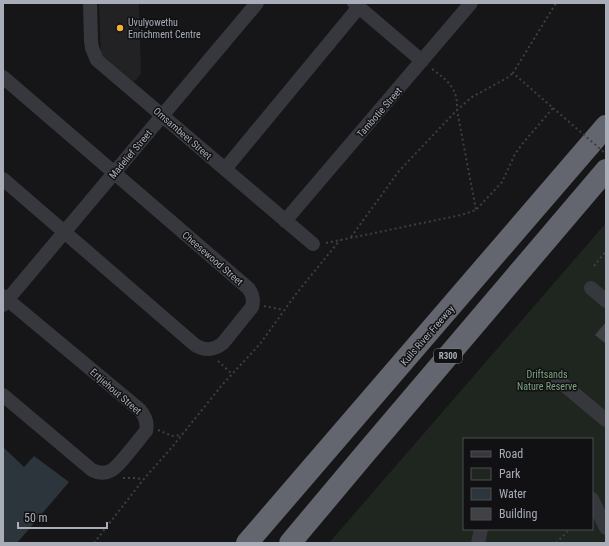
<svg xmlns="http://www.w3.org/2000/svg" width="609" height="546" viewBox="0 0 609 546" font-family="'Roboto Condensed',sans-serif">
  <rect width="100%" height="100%" fill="#161618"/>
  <!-- built -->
  <path fill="#222225" d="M99,3h40l2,71 -7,8 -33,-28z"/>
  <!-- green -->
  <path fill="#1e261f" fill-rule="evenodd" d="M606,223v320h-277zM464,439h128v90h-128z"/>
  <!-- water -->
  <path fill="#2c353c" d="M3,447l21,20 10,-11 35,26 -52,61h-14z"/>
  <!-- building -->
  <path fill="#404145" d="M606,322v22l-11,-9z"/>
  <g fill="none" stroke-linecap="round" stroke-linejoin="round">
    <!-- path -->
    <path stroke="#3d3f44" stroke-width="2" stroke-dasharray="2 3" stroke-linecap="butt" d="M432,69c16,12 26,19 25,41l19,100
      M351,237l48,-66 58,-61 15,-13 35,-19 6,-5
      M326,243l135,-28 15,-5 26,-28 13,-28 8,-11 30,-35 -40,-35 43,-70
      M594,266l12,-15
      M264,306l20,4
      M218,361l14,13
      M158,430l14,6 10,-1
      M123,478h14l6,2
      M94,543l49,-63 30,-34 49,-61 38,-41 36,-50 44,-54
      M556,543l14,-14"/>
    <!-- street -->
    <path stroke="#37383d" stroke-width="14" d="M90,3l1,38 1,7 5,12 216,184
      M354,3l68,58
      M3,77l245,211c5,6 6,12 4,19l-29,36c-10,8 -18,8 -28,2l-192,-166
      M225,169l134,-162
      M285,221l186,-218
      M591,288l15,13
      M3,296l137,114c5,6 8,13 6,21 -7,8 -28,37 -36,40 -6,3 -12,2 -18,-1l-89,-75
      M3,305l254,-302
      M558,380l48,40
      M592,499l14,29
      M478,543l3,-14"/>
    <!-- highway -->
    <path stroke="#63666e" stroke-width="22" d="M247,543l359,-417
      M290,543l73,-87 243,-286"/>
    <!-- path-bridge -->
    <path stroke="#3d3f44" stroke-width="2" stroke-dasharray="2 3" stroke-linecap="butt" d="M553,108l53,46"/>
  </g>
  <!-- markers -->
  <circle fill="#f2b134" stroke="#111113" stroke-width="1.5" cx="120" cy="28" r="4"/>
  <g text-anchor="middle" stroke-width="3" stroke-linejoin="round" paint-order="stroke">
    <!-- shield labels -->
    <rect fill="#111113" stroke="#7b7e86" stroke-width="1" x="434" y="349" width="28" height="14" rx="3"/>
    <g font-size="9" font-weight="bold" fill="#a8adb8">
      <text x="448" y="359">R300</text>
    </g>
    <!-- poi labels -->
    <g font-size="10" fill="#a8adb8" stroke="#111113" text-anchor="start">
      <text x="128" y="26">Uvulyowethu<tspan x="128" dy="12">Enrichment Centre</tspan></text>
    </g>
    <!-- street labels -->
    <g font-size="10" fill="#a8adb8" stroke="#111113">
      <text transform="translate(379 112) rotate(-49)" y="4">Tambotie Street</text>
      <text transform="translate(183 133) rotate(41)" y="4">Omsambeet Street</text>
      <text transform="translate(130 154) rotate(-50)" y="4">Madelief Street</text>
      <text transform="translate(213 258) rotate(41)" y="4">Cheesewood Street</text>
      <text transform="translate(427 335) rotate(-49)" y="4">Kuils River Freeway</text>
      <text transform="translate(116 391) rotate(41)" y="4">Ertjiehout Street</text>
    </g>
    <!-- park labels -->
    <g font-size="10" fill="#7fa381" stroke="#111113">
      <text x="547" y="378">Driftsands<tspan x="547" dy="12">Nature Reserve</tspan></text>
    </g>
  </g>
  <!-- border -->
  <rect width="609" height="546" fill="none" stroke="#a8adb8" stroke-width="8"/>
  <!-- legend -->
  <rect x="463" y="438" width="130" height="92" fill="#111113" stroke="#4d4f55"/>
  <rect x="471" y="451" width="20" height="6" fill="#37383d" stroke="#4d4f55"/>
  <text x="499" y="458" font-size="12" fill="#a8adb8">Road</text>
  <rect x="471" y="468" width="20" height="12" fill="#1e261f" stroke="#4d4f55"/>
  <text x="499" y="478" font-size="12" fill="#a8adb8">Park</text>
  <rect x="471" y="488" width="20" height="12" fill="#2c353c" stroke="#4d4f55"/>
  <text x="499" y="498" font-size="12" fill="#a8adb8">Water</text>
  <rect x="471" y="508" width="20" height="12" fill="#404145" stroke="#4d4f55"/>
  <text x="499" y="518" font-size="12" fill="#a8adb8">Building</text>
  <!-- scale -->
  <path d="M18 522v6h89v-6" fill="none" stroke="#a8adb8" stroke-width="2"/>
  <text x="24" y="522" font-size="12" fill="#a8adb8" stroke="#111113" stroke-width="3" paint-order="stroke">50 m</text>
</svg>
